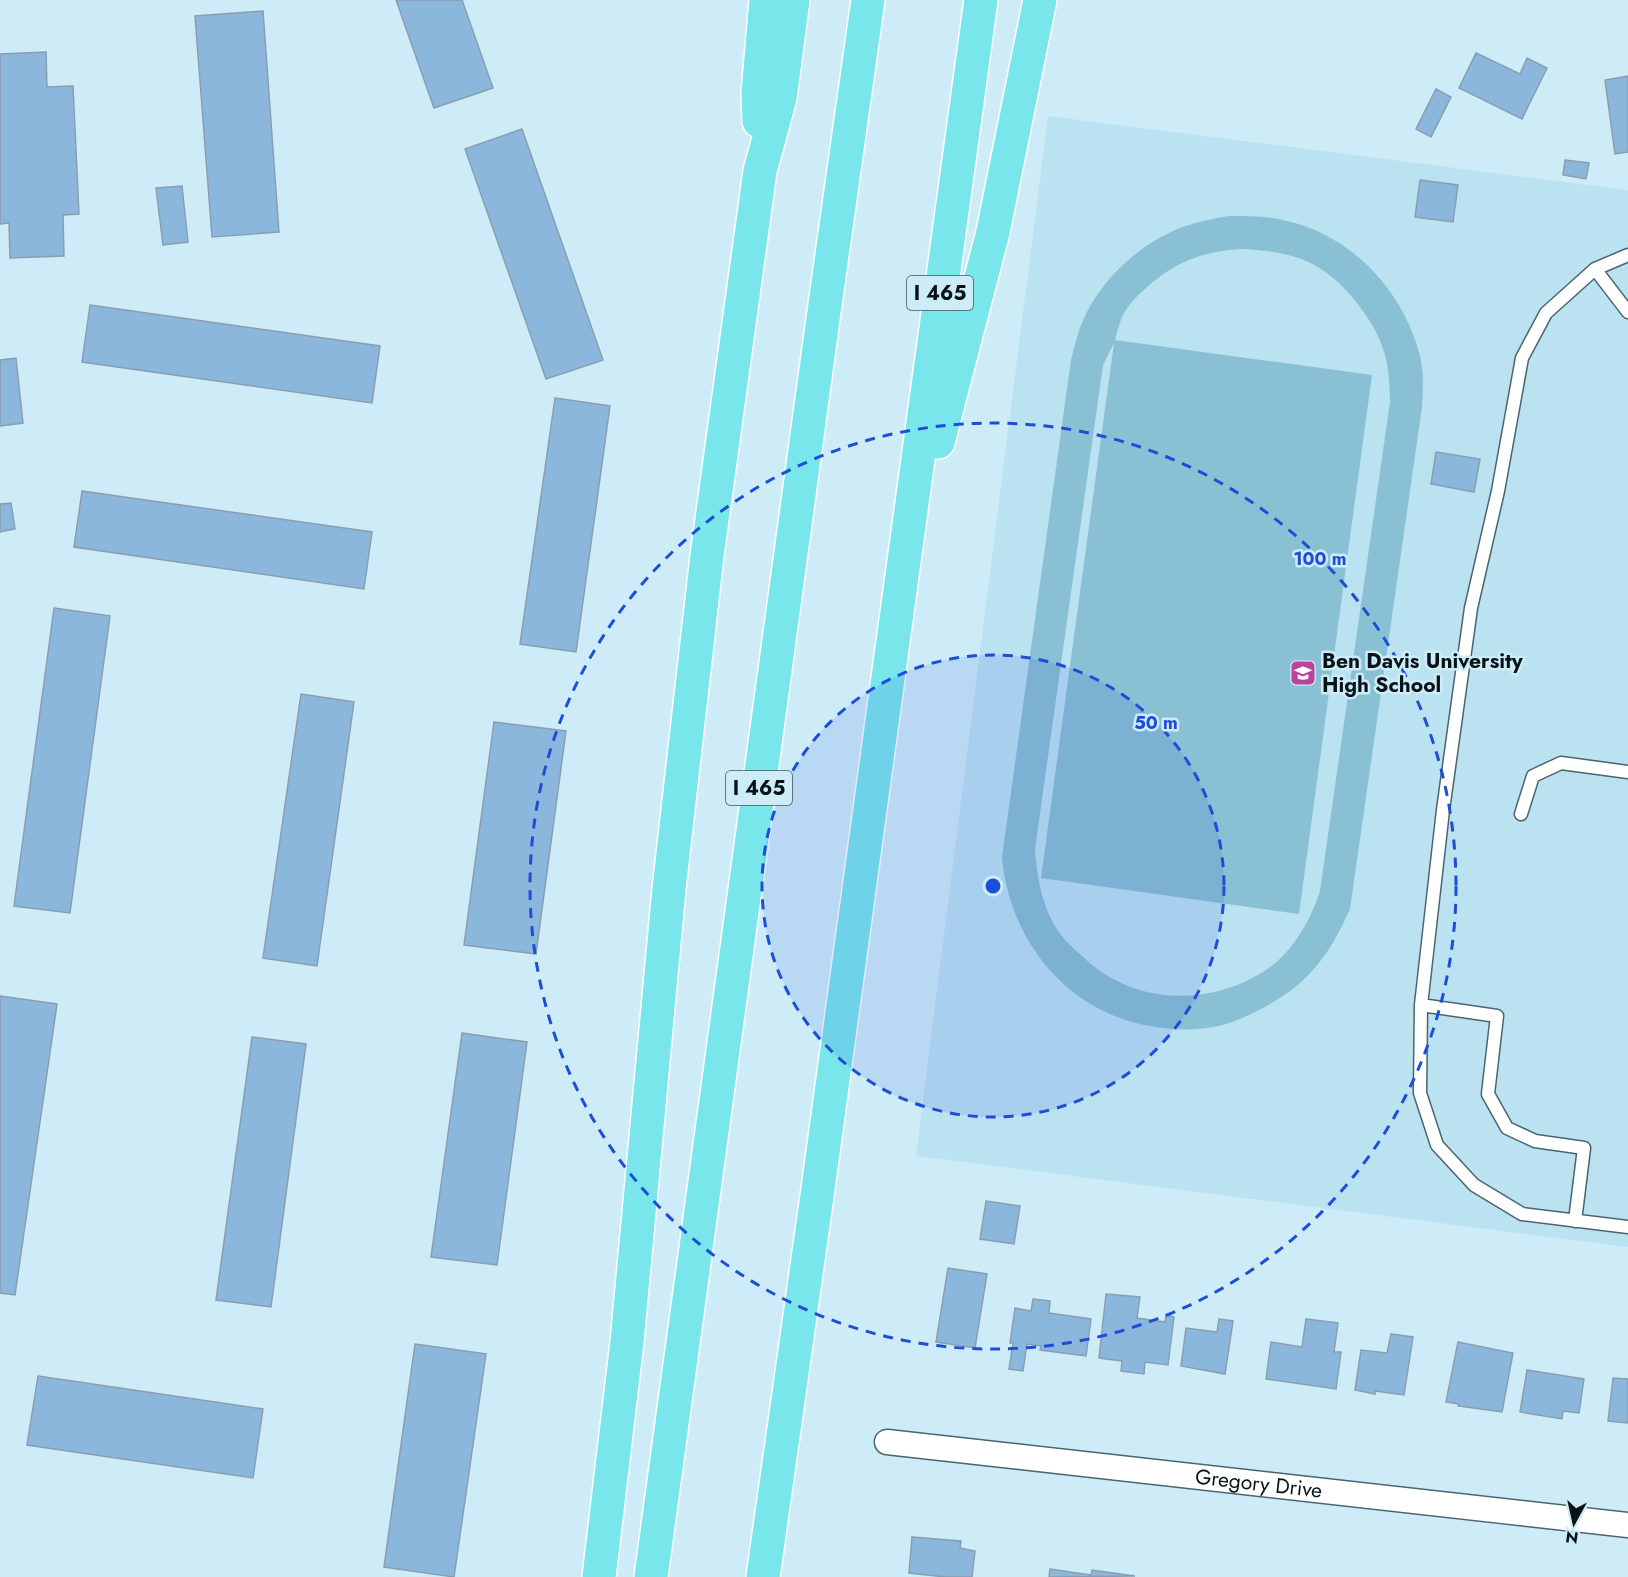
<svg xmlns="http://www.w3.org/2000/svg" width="1628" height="1577" viewBox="0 0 1628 1577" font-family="Jost,sans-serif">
  <rect width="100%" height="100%" fill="#cdecf7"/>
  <!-- built -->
  <path fill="#bbe2f1" d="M1048,116l580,74v1057l-712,-91z"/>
  <!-- green -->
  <path fill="#8ac0d4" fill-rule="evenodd" d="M1228,216c20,0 40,0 59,5 66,15 117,71 133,135 4,16 3,34 2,51l-72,502c-10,22 -21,44 -38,62 -15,17 -35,30 -55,40 -12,6 -25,12 -38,15 -22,5 -47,4 -69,0 -83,-14 -141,-86 -148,-169l69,-497c3,-12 6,-24 10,-35 17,-43 58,-82 102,-98 14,-5 29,-8 45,-11zM1240,249c26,1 54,4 76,17 18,10 32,25 44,41 24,32 30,55 30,95l-70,489c-10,31 -29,64 -57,81 -59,36 -132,32 -182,-17 -8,-7 -16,-14 -22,-23 -17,-24 -22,-55 -24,-83l68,-484 11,-22 -73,535 258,36 73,-539 -257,-35c2,-8 4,-16 7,-23 5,-11 15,-21 24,-29 29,-26 55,-36 94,-39z"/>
  <!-- building -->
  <path fill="#8cb7dd" stroke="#8a9eb1" stroke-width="1.5" d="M396,0h66l31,88 -59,20z
    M263,11l16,221 -67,5 -17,-221z
    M46,52l1,35 26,-1 6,128 -16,1 1,41 -54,2 -1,-35 -9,1v-170z
    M1476,53l44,21 7,-16 20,10 -25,51 -63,-31z
    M1628,76v76l-13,2 -10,-74z
    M1436,89l15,8 -20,40 -15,-8z
    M522,129l81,231 -57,19 -81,-230z
    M1565,160l24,3 -3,16 -23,-4z
    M1420,180l38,5 -5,37 -38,-5z
    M182,186l6,56 -25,3 -7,-57z
    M90,305l290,41 -8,57 -290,-41z
    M16,358l7,65 -23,3v-66z
    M555,398l55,8 -34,246 -56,-8z
    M1436,452l44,7 -6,33 -43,-8z
    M82,491l290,41 -8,57 -290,-42z
    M11,503l4,26 -15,3v-28z
    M54,608l56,8 -40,297 -56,-7z
    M301,694l53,8 -37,264 -54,-8z
    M494,722l72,9 -30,223 -72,-9z
    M0,996l57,8 -42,291 -15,-2z
    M462,1033l65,9 -30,223 -66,-8z
    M252,1037l54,7 -35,263 -55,-7z
    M986,1201l34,5 -6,38 -34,-5z
    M948,1268l39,6 -12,74 -39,-6z
    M1106,1294l34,3 -3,21 28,4 1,-7 8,2 -6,48 -23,-3 -1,12 -23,-3 1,-10 -23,-3z
    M1033,1299l17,2 -1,12 42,6 -5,37 -46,-6 1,-4 -14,-2 -4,27 -14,-2 4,-26h-3l5,-35 16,3z
    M1219,1319l14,2 -8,53 -44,-8 5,-38 31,4z
    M1306,1319l32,4 -4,29h7l-5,37 -70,-10 5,-37 31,5z
    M1391,1334l22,3 -9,58 -29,-4v3l-20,-4 6,-40 26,3z
    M1458,1342l55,11 -11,59 -44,-6 1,-2 -13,-2z
    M415,1344l71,10 -32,223 -70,-10z
    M1527,1370l57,9 -5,34 -16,-2 -1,8 -42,-7z
    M38,1376l225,33 -10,69 -226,-33z
    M1613,1378l15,1v44l-20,-2z
    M912,1537l49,4 -1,7 15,3 -3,26h-27l-36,-4z
    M1050,1569l41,6 1,-5 43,6 -86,1z"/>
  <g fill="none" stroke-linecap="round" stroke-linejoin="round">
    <!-- service casing -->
    <g stroke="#4a656f" stroke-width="15">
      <path id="service" d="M1628,255l-33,14 -49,44 -24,45 -24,133 -27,117 -28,202 -22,195 -1,88 17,52 37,40 48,29 106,13
        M1595,269l33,43
        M1521,814l12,-38 28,-13 67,9
        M1421,1005l76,11 -9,78 19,34 28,13 49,7 -9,73"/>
    </g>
    <!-- minor casing -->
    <g stroke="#4a656f" stroke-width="27">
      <g id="minor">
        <path id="s1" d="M887,1442l741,83"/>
      </g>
    </g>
    <!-- motorway casing -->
    <g stroke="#fff" stroke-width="36">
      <path id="motorway" d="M759,121l-1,-27 8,-94
        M938,442l55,-210 47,-232
        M599,1577l28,-235 42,-453 38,-333 53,-385 20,-73 13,-98
        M651,1577l172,-1258 45,-319
        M763,1577l54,-381 164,-1196"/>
    </g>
    <!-- service -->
    <use href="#service" stroke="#fff" stroke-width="12"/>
    <!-- minor -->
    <use href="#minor" stroke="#fff" stroke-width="24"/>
    <!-- motorway -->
    <use href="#motorway" stroke="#79e6eb" stroke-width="33"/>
  </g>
  <!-- distance rings -->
  <circle cx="993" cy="886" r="231" fill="#1d4ed8" fill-opacity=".12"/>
  <g fill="none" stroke="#1d4ed8" stroke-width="3" stroke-dasharray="10 8">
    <circle cx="993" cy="886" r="231"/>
    <circle cx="993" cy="886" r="463"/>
  </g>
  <!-- icons -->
  <defs>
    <g id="school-square" transform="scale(1.35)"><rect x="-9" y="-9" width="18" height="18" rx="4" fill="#b9449c" stroke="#cdecf7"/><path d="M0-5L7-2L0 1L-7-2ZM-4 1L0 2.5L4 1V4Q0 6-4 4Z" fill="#fff"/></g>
  </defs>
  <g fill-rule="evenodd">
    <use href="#school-square" x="1303" y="673"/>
  </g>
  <g text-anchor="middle" stroke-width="5" stroke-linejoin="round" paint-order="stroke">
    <!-- shield labels -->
    <g fill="#cdecf7" stroke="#43545a" stroke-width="1.5">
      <rect x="907" y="276" width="66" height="34" rx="4.5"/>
      <rect x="726" y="771" width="66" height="34" rx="4.5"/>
    </g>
    <g font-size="20" font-weight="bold" fill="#081317">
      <text x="940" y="300">I 465</text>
      <text x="759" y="795">I 465</text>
    </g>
    <!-- poi labels -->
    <g font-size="21" font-weight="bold" fill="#081317" stroke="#cdecf7" text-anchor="start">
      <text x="1322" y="668">Ben Davis University<tspan x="1322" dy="24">High School</tspan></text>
    </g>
    <!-- street labels -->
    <g font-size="21" fill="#081317" stroke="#cdecf7">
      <text dy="7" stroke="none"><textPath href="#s1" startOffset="374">Gregory Drive</textPath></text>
    </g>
  </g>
  <circle cx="993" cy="886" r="9" fill="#1d4ed8" stroke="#cdecf7" stroke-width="3"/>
  <g font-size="18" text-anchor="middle" font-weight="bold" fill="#1d4ed8" stroke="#cdecf7" stroke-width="5" stroke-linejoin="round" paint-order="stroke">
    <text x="1320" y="565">100 m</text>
    <text x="1156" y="729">50 m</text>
  </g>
  <!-- north arrow -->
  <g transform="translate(1574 1523) rotate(188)" stroke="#cdecf7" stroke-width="4.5" paint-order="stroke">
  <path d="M0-4.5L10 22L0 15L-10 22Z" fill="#081317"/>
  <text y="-9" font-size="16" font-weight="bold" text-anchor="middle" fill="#081317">N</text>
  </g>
</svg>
